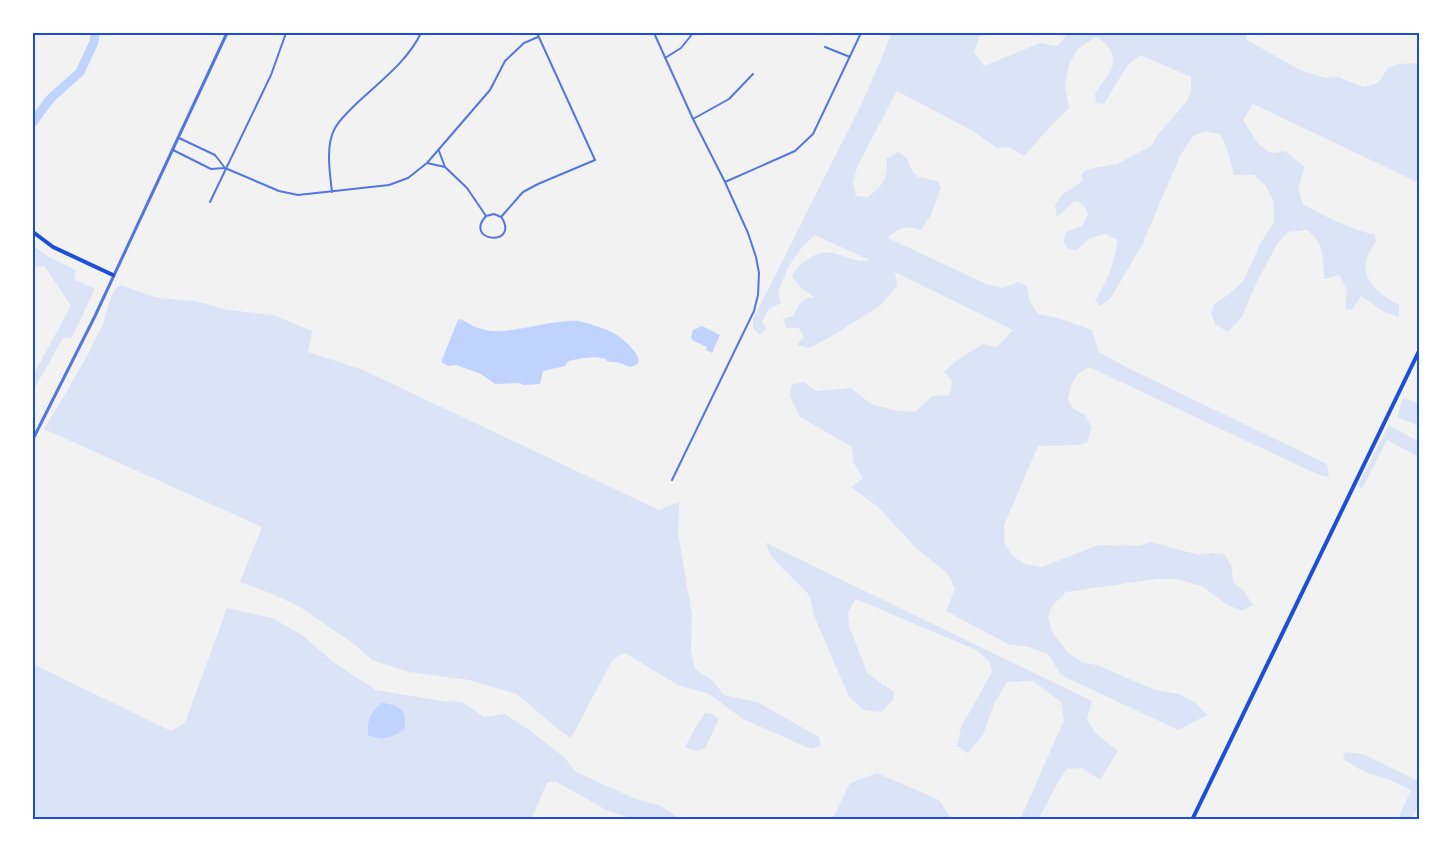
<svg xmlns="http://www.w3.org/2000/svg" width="1452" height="853" viewBox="0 0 1452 853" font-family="'PT Sans',sans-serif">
  <rect width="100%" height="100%" fill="#f2f2f2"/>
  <!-- green -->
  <path fill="#dbe4f7" d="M892,33h89l-7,19 10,14 56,-23 18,3 10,-13h178l1,7 53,30 25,8 13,-1 26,10 14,-4 10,-15 9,-4 22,-1v120l-166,-79 -10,16 16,25 12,8 14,-2 20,16 -7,21 5,16c24,14 45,24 72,31l1,6c-3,5 -7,11 -9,17 -8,22 15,38 32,47v12l-15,-5 -23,-16 -9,14 -7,-2 2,-18 -8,-15 -15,4c-1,-20 1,-36 -17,-49l-19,2 -11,12 -22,42 -13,31 -14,15 -12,-7 -5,-12 3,-9 14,-9 16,-15 16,-36 14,-22v-19l-8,-17 -12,-11h-20l-7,-26 -7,-15 -15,-3 -12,5 -13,20 -38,89 -32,54 -10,7 -5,-5c11,-19 21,-39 22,-61l-12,-6 -15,4 -13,12 -9,-1 -5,-8 3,-9 16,-6 6,-12 -5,-10 -9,-3 -17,16 -2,-12 8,-11 20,-13 -2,-7 7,-5 29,-5 34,-18 8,-13 28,-32 4,-11v-13l-51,-22 -13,11 -23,38 -8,-1 -1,-9c4,-8 17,-22 18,-30 3,-12 -8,-23 -18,-27l-18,13 -8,15 -4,21 4,22 -20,20 -25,28 -15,-9 -12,1 -24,-17 -76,-40 -40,76 -4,16 3,13 12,1c15,-12 20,-18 18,-38l12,-7 9,6 5,13 6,6 20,4 3,7 -10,27 -10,15c-15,-5 -23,-3 -33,8l98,46 17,4 15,-6 9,4 2,14 9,14 20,4 34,12 7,22 27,15 201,97 2,13 -10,-2 -230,-108 -10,6 -8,12 -3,14 4,9 14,8 6,12 -5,15 -10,2 -39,1 -34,79 1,18 7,13 13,8 17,3 56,-22 41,1 12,-4 48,13 13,-2 13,2 6,10 3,18 9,7 10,15 -11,6 -16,-7 -24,-18 -25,-7h-21l-90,13 -14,14 -4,12 5,15 16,21 15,9 13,2 58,25 24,4 17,9 11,12 -29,15 -117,-55 -13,-21 -23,-8 -15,-1 -64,-34 9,-22 -7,-15 -32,-26 -38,-41 -27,-20 12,-9 -10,-16 -1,-15 -52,-30 -10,-21 2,-12 12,-2 12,9 35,-3 20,16 21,6 23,2 17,-16 18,-1 2,-14 -8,-9 16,-14 23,-14 14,3 16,-17 -118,-58 2,14 -17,20 -50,31 -21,11 -12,-3 7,-8 -5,-9h-13l-3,-9 10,-3 6,-11 7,-7h9l-15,-11 -8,-11c5,-9 8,-11 16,-17 26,-18 37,6 61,1l-54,-25 -12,11 -15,21 -10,26 3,10 -12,6 -7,13 5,7 -8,6 -6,-7v-9l110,-218z
    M33,245l14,11 29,14 -2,9 21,10 -23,48 -9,1 -30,53v-16l38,-69 -26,-39 -12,-1z
    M121,285l37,13 36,3 34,9 45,5 39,16 -4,21 53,17 298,141 20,-8 -1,31 14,82 -1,36 4,18 17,11 12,15 33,7 62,35 2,9 -10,3 -68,-30 -34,-25 -31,-9 -53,-32 -12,6 -42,79 -17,-12 -37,-32 -48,-14 -60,-8 -37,-12 -18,-16 -54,-37 -30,-14 -30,-11 22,-55 -218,-98c20,-33 41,-67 58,-103 6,-12 6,-34 19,-41z
    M1403,398l16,6v22l-22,-9z
    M1389,425l30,17v15l-32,-17 -25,49 -4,-4z
    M766,543l326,158 -5,18 8,14 23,18 -18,29 -18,-12 -15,1 -9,13 -20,38h-18l44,-100 -3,-18 -28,-21 -26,1 -13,22 -11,31 -15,18 -11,-7 4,-19 31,-55 -2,-10 -14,-12 -120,-51 -8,13 1,14 19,48 26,18 -1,8 -12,12 -17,-2 -15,-13 -35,-81 -4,-20 -40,-41z
    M227,608l45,10 30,17 34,29 40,26 65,11 21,1 22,15 21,-3 24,16 35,27 12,15 62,28 21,5 23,15h-45l-31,-10 -51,-29 -8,2 -16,37h-495l1,-3 -4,-4v-149l138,67 14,-8z
    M705,713l7,1 7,5 -14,29 -9,3 -11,-4 10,-19z
    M1345,752l20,3 53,26 1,-1v24l-8,16h-12l2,-8 10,-22 -21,-10 -25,-8 -22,-13z
    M877,773l62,27 13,20h-120l18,-37z"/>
  <!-- water -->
  <path fill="#bfd3fe" d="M461,319c6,4 13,8 21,10 16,6 51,-3 69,-6 9,-1 23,-4 32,-1 10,3 31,9 38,16 5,4 27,23 13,28 -6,2 -12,-3 -18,-4 -3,0 -6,0 -9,-1l-1,-2c-13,-4 -26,0 -38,2l-3,5 -22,5 -3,13 -17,1 -3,-2 -25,1 -14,-10 -25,-9 -8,1 -7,-4 17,-42z
    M702,326l18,9 -8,18 -6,-3 1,-3 -15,-7 -1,-4 2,-6z
    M382,703c18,2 26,7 22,27 -14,8 -21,11 -36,5 -1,-15 2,-22 14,-32z"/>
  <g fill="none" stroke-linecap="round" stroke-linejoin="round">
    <!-- river -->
    <path stroke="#bfd3fe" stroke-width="9" d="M33,122l17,-23 30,-27 14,-30 1,-9"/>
    <!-- minor -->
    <path stroke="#5277de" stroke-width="2" d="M654,33l39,86 32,63 23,51 8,24 3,16 -1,22 -4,16 -82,169
      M825,47l25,10
      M665,58l16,-10 12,-15
      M693,119l36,-20 24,-25
      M179,138l36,17 10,13
      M173,150l38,19 14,-1 54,23 19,4 91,-10 19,-7 19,-15 63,-73 15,-29 19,-18 14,-6
      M439,151l6,16 22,21 19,28
      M427,163l18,4
      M725,182l70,-31 18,-17 48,-101
      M332,192c-2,-19 -7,-46 3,-64 5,-9 14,-17 21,-24 23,-22 51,-42 65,-71
      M210,202l61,-127 15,-42
      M486,216c-23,26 33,31 16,2
      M486,216l8,-2 7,3
      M501,217l22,-25 15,-8 57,-24 -58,-127"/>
    <!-- tertiary -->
    <path stroke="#5277de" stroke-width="3" d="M33,439l62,-123 132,-283"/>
    <!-- secondary -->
    <path stroke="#1d4ed8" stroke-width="4" d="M33,232l20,15 60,28
      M1192,820l227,-469"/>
  </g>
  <!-- border -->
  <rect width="1452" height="853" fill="none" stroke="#ffffff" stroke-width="69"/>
  <rect x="34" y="34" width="1384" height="784" fill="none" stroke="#1d4ed8" stroke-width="2"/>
</svg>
